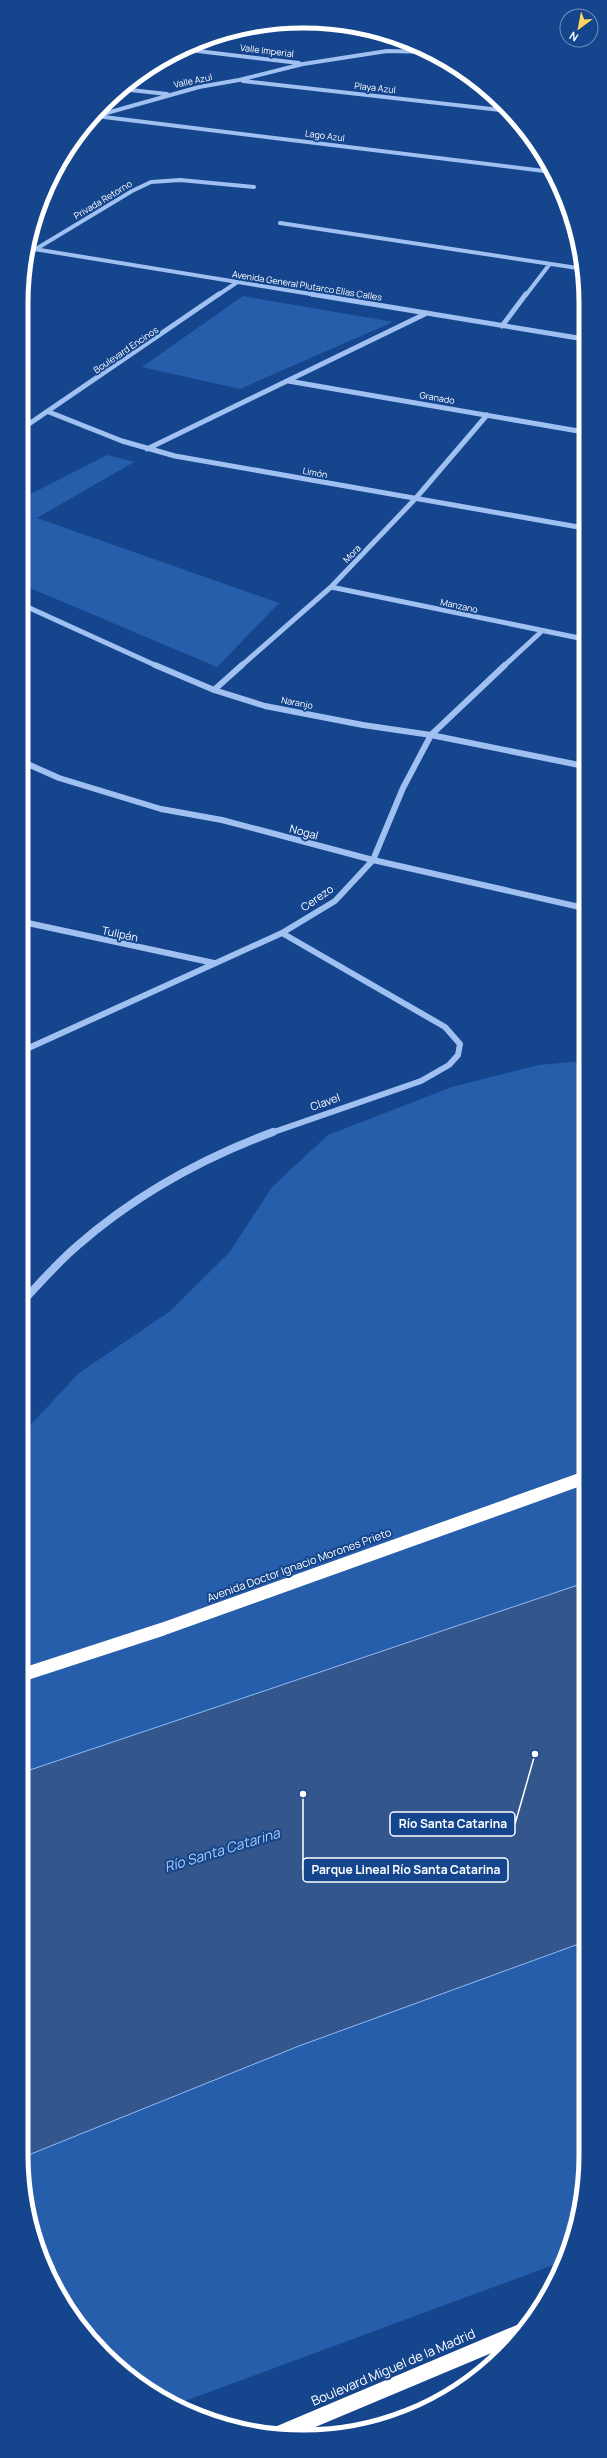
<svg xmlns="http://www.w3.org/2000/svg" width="607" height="2458" viewBox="0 0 607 2458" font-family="Manrope,sans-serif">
  <rect width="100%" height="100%" fill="#15458d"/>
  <!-- green -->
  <path fill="#275eac" d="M243,296l150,26 -153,67 -98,-22z
    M107,455l27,7 -97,56 242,85 -62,64 -194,-82v-87z
    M584,1061v1131l-13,54 -7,15 -390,144 -42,-26 -41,-38 -49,-79 -16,-53 -5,-54 1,-721 57,-61 90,-61 60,-59 43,-66 56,-52 124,-48 87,-22z"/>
  <!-- water -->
  <path fill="#33568c" stroke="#91bbf3" d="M584,1583v359l-285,104 -278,112v-385z"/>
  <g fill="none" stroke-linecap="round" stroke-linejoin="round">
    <!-- minor-far3 -->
    <path stroke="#9fc0f0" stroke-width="4" d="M181,49l118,14
      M243,81l266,30
      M121,89l46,5
      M96,116l456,56
      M89,120l7,-4 103,-29 40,-7 64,-16 84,-13 45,1
      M280,223l304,46
      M28,248l289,47
      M26,255l106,-64 19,-9 29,-2 74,7
      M218,295l18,-12
      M526,295l23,-30"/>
    <!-- minor-far2 -->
    <path stroke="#9fc0f0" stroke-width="5" d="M311,294l273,45
      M502,326l24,-32
      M288,381l296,51
      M49,412l73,29 53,15 409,72
      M23,428l196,-134
      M147,449l280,-136
      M331,587l253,52
      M23,605l134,61
      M241,666l90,-79 85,-89 71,-83
      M504,666l38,-35"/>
    <!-- minor-far1 -->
    <path stroke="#9fc0f0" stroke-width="6" d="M155,665l59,25 51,16 98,19 68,10 153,31
      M214,690l28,-25
      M23,762l36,16 102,31 61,11 151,40 211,48
      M23,922l191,41
      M22,1051l260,-118 53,-32 38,-41 30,-72 28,-53 74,-70
      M271,1133l150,-52 28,-16 9,-10 2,-11 -15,-17 -163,-94"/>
    <!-- minor -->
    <path stroke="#9fc0f0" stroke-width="8" d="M22,1302c18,-19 35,-39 55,-56 57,-50 126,-88 196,-114"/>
    <!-- highway-far1 -->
    <path stroke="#fff" stroke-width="13" d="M22,1675l141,-46 421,-151"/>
    <!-- highway -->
    <path stroke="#fff" stroke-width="16" d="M276,2435l247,-104"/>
  </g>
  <g text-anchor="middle" stroke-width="4" stroke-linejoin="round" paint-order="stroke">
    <!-- far-street labels -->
    <g font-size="9" fill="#fff" stroke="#15458d">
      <text transform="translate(267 51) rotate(7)" y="3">Valle Imperial</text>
      <text transform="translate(193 81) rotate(-12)" y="3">Valle Azul</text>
      <text transform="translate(375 88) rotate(6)" y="3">Playa Azul</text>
      <text transform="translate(325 136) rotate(7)" y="3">Lago Azul</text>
      <text transform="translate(103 200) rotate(-31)" y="3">Privada Retorno</text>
      <text transform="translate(307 286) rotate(9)" y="3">Avenida General Plutarco Elías Calles</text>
      <text transform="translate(126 350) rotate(-34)" y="3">Boulevard Encinos</text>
      <text transform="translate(437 398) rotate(10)" y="3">Granado</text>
      <text transform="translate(315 473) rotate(10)" y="3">Limón</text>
      <text transform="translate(352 554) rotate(-46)" y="3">Mora</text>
      <text transform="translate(459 606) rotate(12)" y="3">Manzano</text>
      <text transform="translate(297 703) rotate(11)" y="3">Naranjo</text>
    </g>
    <!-- street labels -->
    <g font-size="11" fill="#fff" stroke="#15458d">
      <text transform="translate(304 832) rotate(15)" y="4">Nogal</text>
      <text transform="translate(317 898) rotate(-35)" y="4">Cerezo</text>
      <text transform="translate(120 934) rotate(12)" y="4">Tulipán</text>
      <text transform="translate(325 1102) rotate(-20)" y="4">Clavel</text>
      <text transform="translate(299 1565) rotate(-20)" y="4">Avenida Doctor Ignacio Morones Prieto</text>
    </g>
    <!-- near-street labels -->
    <g font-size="13" fill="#fff" stroke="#15458d">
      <text transform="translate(393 2367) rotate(-23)" y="5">Boulevard Miguel de la Madrid</text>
    </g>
    <!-- near-water labels -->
    <g font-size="14" font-style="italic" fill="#abcbf7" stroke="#15458d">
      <text transform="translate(222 1850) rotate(-17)" y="5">Río Santa Catarina</text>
    </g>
  </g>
  <!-- crop -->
  <path d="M0 0H607V2458H0ZM303 28H304A275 275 0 0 1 579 303V2155A275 275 0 0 1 304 2430H303A275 275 0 0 1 28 2155V303A275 275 0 0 1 303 28Z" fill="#15458d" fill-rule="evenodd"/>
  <path fill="none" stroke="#fff" stroke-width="5" d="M303 28H304A275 275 0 0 1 579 303V2155A275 275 0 0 1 304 2430H303A275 275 0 0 1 28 2155V303A275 275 0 0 1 303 28Z"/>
  <!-- callouts -->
  <path fill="none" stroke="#fff" stroke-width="1.5" d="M535 1754L515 1824M303 1794L303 1870"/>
  <g fill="#fff" stroke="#15458d" stroke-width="1.5">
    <circle cx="535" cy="1754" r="4"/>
    <circle cx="303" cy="1794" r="4"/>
  </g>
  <g fill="#15458d" stroke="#fff" stroke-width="1.5">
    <rect x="390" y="1812" width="125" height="24" rx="4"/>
    <rect x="303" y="1858" width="205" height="24" rx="4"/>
  </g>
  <g font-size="12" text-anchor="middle" font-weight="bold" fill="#fff">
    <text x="453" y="1828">Río Santa Catarina</text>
    <text x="406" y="1874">Parque Lineal Río Santa Catarina</text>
  </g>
  <!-- north arrow -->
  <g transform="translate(579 28) rotate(212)"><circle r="19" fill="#15458d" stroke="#738fbb"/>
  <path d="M0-3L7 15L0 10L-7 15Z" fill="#ffd75e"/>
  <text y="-6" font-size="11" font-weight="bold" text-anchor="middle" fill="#ffffff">N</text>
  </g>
</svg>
